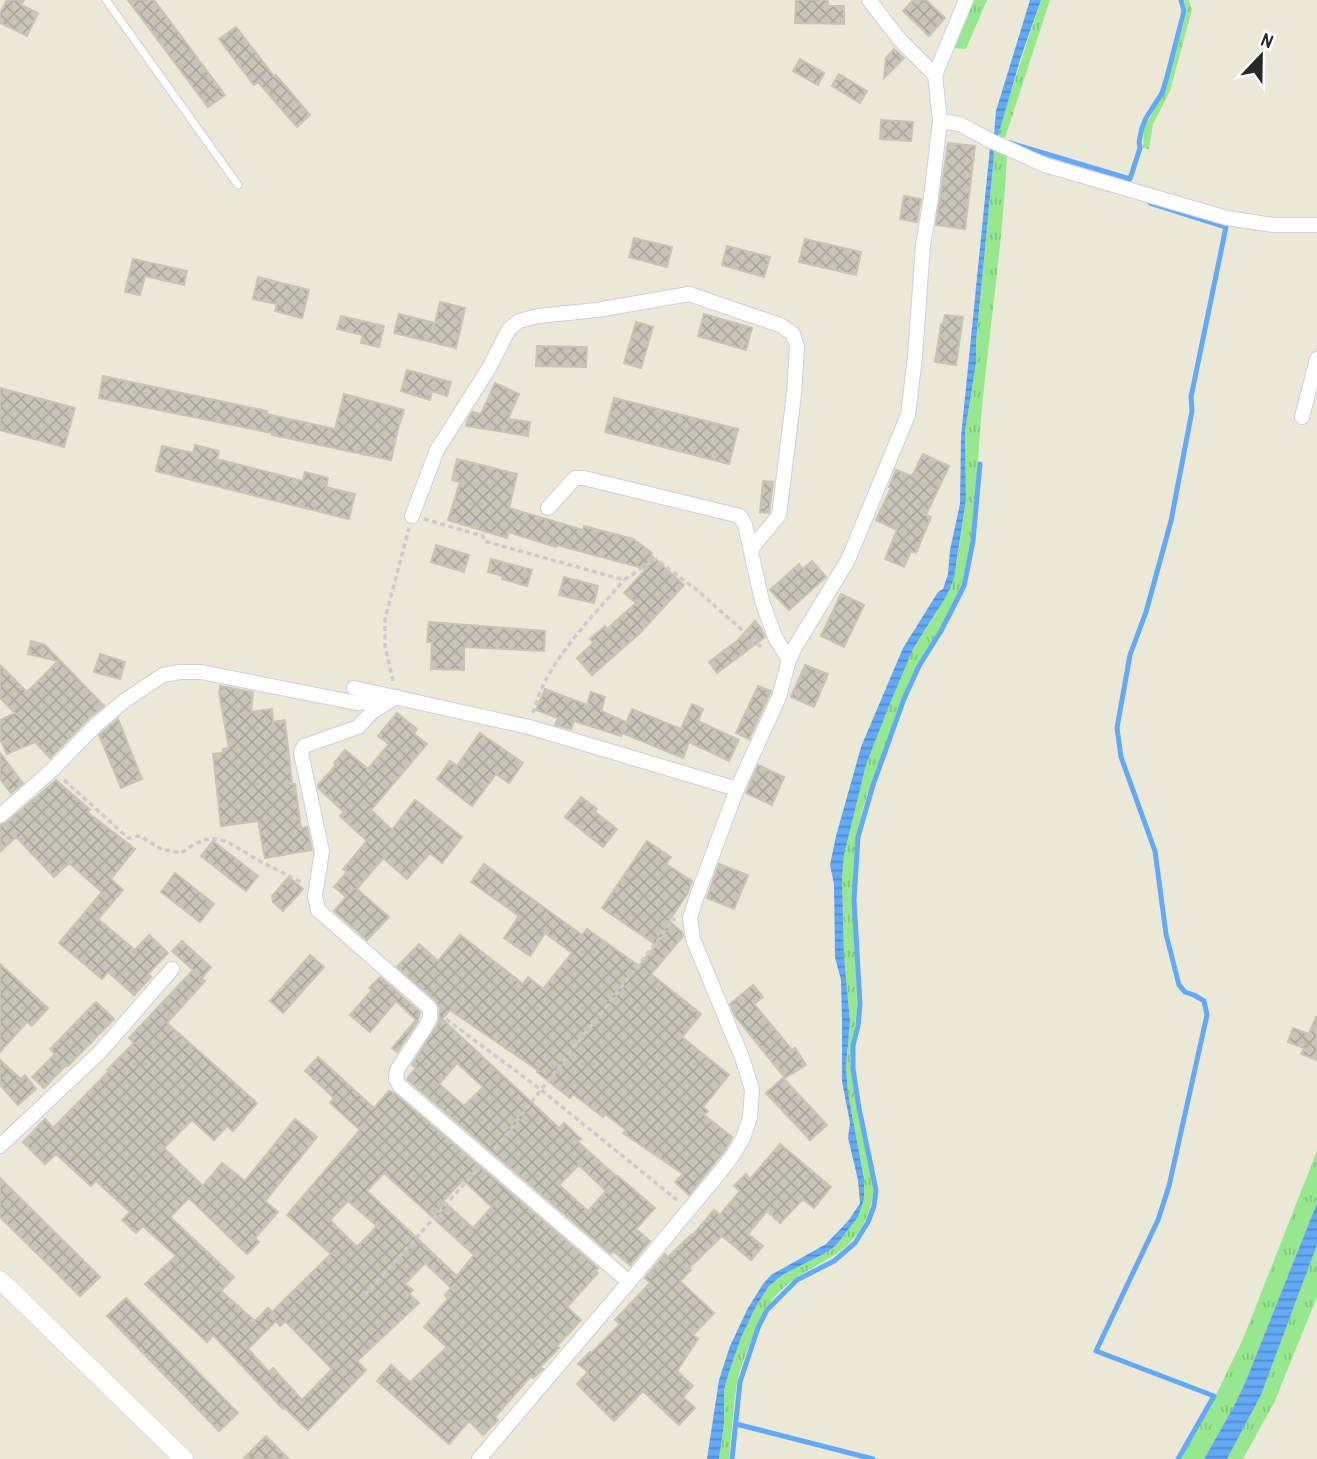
<svg xmlns="http://www.w3.org/2000/svg" width="1317" height="1459" viewBox="0 0 1317 1459" font-family="'Archivo Narrow',sans-serif">
  <defs>
    <pattern id="grass-tufts" width="24" height="20" patternUnits="userSpaceOnUse" patternTransform="scale(1.75)"><rect width="24" height="20" fill="#97e78f"/><path d="M3 7l-1-3M5 7V3M7 7l1-3M15 17l-1-3M17 17v-4M19 17l1-3" fill="none" stroke="#82c67b"/></pattern>
    <pattern id="water-rules" width="6" height="5" patternUnits="userSpaceOnUse" patternTransform="scale(1.75)"><rect width="6" height="5" fill="#62a9f7"/><path d="M0 2.5h6" fill="none" stroke="#518ac8"/></pattern>
    <pattern id="building-cross-hatch" width="8" height="8" patternUnits="userSpaceOnUse" patternTransform="scale(1.75)"><rect width="8" height="8" fill="#c7c4b8"/><path d="M0 0l8 8M0 8l8-8" fill="none" stroke="#aba89e"/></pattern>
  </defs>
  <rect width="100%" height="100%" fill="#ece8d8"/>
  <!-- grass -->
  <path fill="url(#grass-tufts)" d="M972,0h15l-21,49 -14,-1z
    M1041,0h9l-45,138 -7,-2 4,-17z
    M1184,0h5l3,10 -22,81 -17,33 -4,25 -6,-1 1,-20 20,-35 23,-82z
    M993,148l14,7c-4,88 -18,175 -26,263 -3,40 -5,79 -10,118 -2,16 -4,33 -9,48 -11,31 -35,62 -50,92 -8,15 -11,30 -17,45 -15,39 -33,79 -39,120 -7,53 0,106 1,160 1,23 -8,46 -6,69 3,28 10,55 15,82 4,16 10,33 6,48 -15,65 -64,56 -100,100 -9,11 -14,23 -19,36 -6,15 -13,31 -16,47 -4,25 -5,51 -8,76h-10l5,-35v-34l5,-18 12,-34 14,-30 14,-22 24,-18 36,-17 9,-8 20,-26 6,-38 -16,-86 -2,-26 4,-46 -6,-64 -2,-80 2,-22 22,-90 21,-54 26,-62 24,-37 20,-50 9,-62 -1,-68 11,-69v-22l18,-185z
    M1317,1151v52l-72,180 -12,25 -29,51h-24l36,-64 27,-56z
    M1317,1245v52l-43,106 -31,56h-16l34,-64z"/>
  <!-- water -->
  <path fill="url(#water-rules)" d="M1030,0h11l-20,57 -24,82 -3,-4 2,-24z
    M990,148h3l1,8 -18,185v22l-11,69 1,68 -12,78 -7,17 -34,54 -26,62 -21,54 -22,90 -2,22 2,80 6,64 -4,46 2,26 16,86v20l-6,18 -20,26 -9,8 -45,23 -15,12 -14,22 -14,30 -12,34 -5,18v34l-5,35h-12l12,-79 11,-34 18,-38 15,-24 8,-9 55,-31 23,-24 11,-17 -2,-23 -10,-42 2,-15 -8,-42v-61l-1,-40 -6,-23 -1,-73 -4,-19 6,-29 25,-89 42,-99 35,-56 5,-3 5,-15 2,-24 10,-46 1,-67z
    M1317,1203v42l-56,150 -34,64h-23l29,-51 12,-25z"/>
  <g fill="none" stroke-linecap="round" stroke-linejoin="round">
    <!-- stream -->
    <path stroke="#62a9f7" stroke-width="5" d="M1010,143l120,36 10,-31 -1,-6 3,-14 4,-10 16,-25 5,-16 17,-66 -3,-11
      M1150,203l76,24 -35,170 1,14 -21,110 -25,91 -16,43 -13,73 4,29 34,94 11,83 13,51 6,7 9,3 10,6 3,14 -38,171 -11,34 -62,131 118,45 -36,63
      M736,1424l137,35
      M732,1459l8,-77 18,-54 9,-18 30,-30 37,-19 21,-18 13,-21 6,-16 2,-16 -17,-82 -6,-39v-23l5,-20 2,-22 -6,-104 4,-63 15,-52 31,-86 15,-33 22,-35 23,-45 9,-45 7,-77"/>
  </g>
  <!-- building -->
  <path fill="url(#building-cross-hatch)" stroke="#c7c5b2" stroke-width="2" fill-rule="evenodd" d="M7,0h17l-3,5 17,8 -11,23 -27,-13v-10z
    M128,0h26l71,95 -17,12z
    M796,0h32v6h16v18l-49,-1z
    M913,0h13l19,18 -16,18 -26,-25z
    M236,27l38,49 2,-1 34,40 -13,12 -39,-45 -4,3 -35,-46z
    M894,49l10,9 -20,20 2,-20z
    M800,59l24,14 -6,12 -25,-14z
    M839,74l28,17 -7,12 -28,-17z
    M881,120l32,2 -2,19 -31,-2z
    M948,143l27,3 -10,83 -29,-4z
    M904,196l17,3 -4,23 -17,-3z
    M634,238l38,9 -5,20 -38,-10z
    M805,239l56,13 -5,23 -57,-13z
    M727,246l43,11 -6,20 -42,-12z
    M133,259l54,12 -3,14 -39,-9 -5,19 -15,-3z
    M258,277l51,13 -7,28 -27,-7 2,-7 -24,-5z
    M440,302l25,6 -9,40 -62,-15 5,-19 36,9z
    M704,314l48,14 -6,22 -48,-14z
    M945,315l18,2 -7,48 -21,-3 6,-38h2z
    M341,316l43,10 -5,21 -18,-4 2,-8 -26,-6z
    M636,322l17,5 -12,41 -17,-5z
    M537,346l50,1 -1,20 -50,-1z
    M407,370l44,12 -4,14 -15,-5 -2,9 -29,-9z
    M103,376l164,35 -1,3 69,15 9,-35 60,16 -6,19 -7,31 -119,-25v-2l-173,-35z
    M495,383l24,11 -11,25 22,3 -2,14 -62,-10 1,-5 5,-9 9,2z
    M0,388l75,20 -11,39 -64,-17z
    M614,398l124,31 -9,35 -124,-32z
    M195,445l24,6 -2,8 86,22 2,-9 23,6 -2,9 29,7 -6,25 -193,-48 6,-25 31,7z
    M923,454l26,12 -23,49 5,2 -15,36 -5,-2 -7,16 -19,-8 12,-29 -21,-10 15,-32 -2,-1 7,-17 16,6z
    M457,459l60,15 -8,34 74,22 1,-4 49,13 19,14 -1,2 33,30 -45,49 -47,41 -15,-17 16,-15 -3,-4 15,-13 2,3 29,-26 -12,-10 22,-24 -89,-24 -1,2 -48,-15 -1,6 -59,-18 12,-38 -8,-2z
    M763,481l10,1 -4,31 -9,-1z
    M436,545l33,10 -5,17 -33,-10z
    M491,559l41,11 -5,16 -25,-7 1,-3 -15,-4z
    M812,561l14,16 -37,33 -19,-20 29,-26 4,5z
    M564,577l34,9 -4,17 -35,-8z
    M841,594l23,11 -20,42 -23,-11z
    M755,621l6,7 4,9 -48,36 -8,-11 29,-22z
    M429,622l116,9 -1,20 -80,-4v23l-33,-1 1,-27h-5z
    M31,641l14,4 59,61 -15,12 -39,40 -15,-16 -28,12 -7,-15v-19l15,-7 -15,-15v-33l27,27 31,-31 -30,-7z
    M100,654l25,8 -5,17 -26,-7z
    M805,665l23,9 -14,33 -23,-10z
    M220,686l33,6 -2,20 21,-3 1,13 12,-2 7,64h3l6,44 6,-1 5,23 -47,8 -7,-37 -37,5 -8,-72 10,-1v-4l6,-1 -10,-55z
    M758,686l13,5 -22,48 -13,-6z
    M545,689l42,16 4,-13 14,5 -4,14 25,11 -5,14 -47,-15 -3,8 -16,-4 3,-7 -22,-8z
    M692,704l11,5 -5,12 41,19 -10,21 -40,-19 -6,16 -61,-25 10,-24 49,20z
    M397,713l20,16 -3,5 13,10 -56,66 21,20 23,-30 47,37 -20,26 -12,-10 -23,26 -24,-21 -26,31 32,28 -22,23 -33,-29 12,-14 -12,-10 13,-15 -4,-3 24,-28 -27,-25 4,-4 -26,-24v-3l18,-20 -2,-2 11,-13 23,19 21,-25 -11,-8z
    M118,719l24,60 -21,9 -22,-53z
    M480,733l43,30 -14,20 -13,-9 -24,32 -35,-27 13,-18 7,5z
    M0,753l23,30 -12,10 -11,-14z
    M758,765l26,12 -12,28 -26,-12z
    M56,780l34,30 -3,2 48,37 -24,30 12,11 -25,29 37,31 14,-15 19,18 -20,21 3,3 -17,18 -26,-23 -6,7 -43,-36 43,-51 -33,-29 -15,14 -38,-40 -16,15v-27l6,-2z
    M581,797l16,12 -2,3 22,17 -14,18 -38,-30z
    M213,841l45,35 -12,15 -45,-35z
    M647,841l24,16 -5,7 26,17 -5,13 -18,27 13,11 1,4 -32,38 50,40 -19,23 47,38 -26,32 5,4 -4,4 28,22 -7,13 -36,45 -14,-13 8,-8 -60,-41 3,-3 -21,-16 -2,3 -30,-23 -3,4 -33,-26 2,-1 -89,-61 -8,9 117,109 5,-5 17,16 -3,3 39,35 1,-1 37,32 -19,21 14,12 -20,24 -17,-14 -2,3 -203,-174 -1,-1 9,-11 -4,-3 27,-43 1,-14 -4,-7 -39,-34 22,-23 19,17 22,-26 63,49 5,-7 15,12 29,-36 -27,-20 -15,23 -26,-18 15,-22 -48,-34 13,-18 98,71 5,-6 52,37 17,-21 -54,-37zM457,1063l26,24 -19,19 -25,-22zM579,1165l27,26 -18,20 -29,-26z
    M719,864l29,11 -14,34 -27,-11z
    M175,873l39,31 -14,18 -39,-30z
    M289,877l14,12 -20,22 -10,-9 -1,-6z
    M182,941l29,26 -9,11 -3,-2 6,5 -38,42 90,80 -24,28 -6,-5 -13,14 -22,-20 -28,28 39,38 19,-23 23,18 50,-62 22,18 -52,64 13,11 -23,26 4,4 -12,12 -58,-56 -19,19 64,60 -13,14 34,30 13,-13 4,4 59,-58 -44,-39 73,-85 -30,-27 4,-5 -29,-27 13,-14 56,51 15,-17 5,2 204,175 -2,2 2,3 -31,34 14,13 -24,26 2,2 -19,19 3,2 -10,9 -2,-2 -36,41 3,3 -15,15 -14,-14 -20,23 -72,-63 14,-16 19,17 37,-35 -23,-20 24,-28 -3,-4 6,-7 -26,-25 -20,21 8,6 -4,4 10,9 -62,58 9,9 -58,60 -24,-23 -1,2 -70,-74 -6,7 -62,-58 31,-28 -33,-30 -7,7 -14,-13 8,-8 -34,-31 -5,5 -35,-32 -11,10 -22,-22 22,-23 8,9 56,-57 -2,-1 27,-27 -5,-5 64,-68 -21,-19zM384,1173l90,82 -17,21 -90,-85zM463,1180l29,27 -19,21 -30,-27zM348,1201l29,25 -20,21 -27,-27zM276,1321l4,5 5,-5 47,48 -30,31 -29,-32 -4,4 -21,-23z
    M310,955l14,12 -41,46 -13,-12z
    M0,964l48,44 -16,18 -5,-4 -27,30z
    M380,977l40,35 -2,9 -21,31 -5,-4 24,-28 -20,-19 -26,31 -20,-17 22,-25 -3,-2z
    M753,985l10,12 -9,7 38,46 3,-2 11,17 -21,13 -50,-62 -5,-12z
    M96,1002l18,17 -46,47 -2,-1 -22,23 -12,-11 23,-23 -5,-5z
    M1316,1017h1v43l-16,-6 3,-6 -16,-6 5,-14 16,6z
    M0,1060l21,19 4,-4 11,14 -18,16 -18,-20z
    M783,1078l44,47 -17,15 -44,-47z
    M780,1144l51,43 -17,21 -11,-9 -23,24 -13,-12 -19,23 15,12 -12,14 -29,-24 -33,32 2,2 -11,11 34,32 -21,22 5,4 -21,32 16,15 -10,11 12,11 -16,17 -36,-34 -29,30 -37,-37 11,-12 -10,-8 12,-12 1,1 29,-29 -5,-4 35,-37 -5,-5 20,-24 3,3 23,-22 1,1 22,-26 6,5 20,-24 -6,-5 12,-12 4,5z
    M0,1178l100,99 -20,19 -80,-79z
    M126,1298l112,115 -19,18 -112,-115z
    M266,1436l23,23h-46z"/>
  <g fill="none" stroke-linecap="round" stroke-linejoin="round">
    <!-- service casing -->
    <g stroke="#cecde2" stroke-width="9">
      <path id="service" d="M106,0l132,185"/>
    </g>
    <!-- minor casing -->
    <g stroke="#cecde2" stroke-width="16">
      <path id="minor" d="M869,0l31,40 35,35
        M940,121l20,3 29,16 56,25 182,53 46,7h44
        M1302,417l15,-58
        M548,508l27,-30h9l156,38 5,9 17,76 13,36 14,23
        M412,516l25,-66 52,-82 20,-39 10,-8 19,-5 59,-6 92,-16 91,31 13,9 4,13 -3,47 -15,121 -28,34
        M354,688l175,39 208,62
        M396,697l-23,14 -15,16 -54,19 -3,7 21,98 -7,45 3,14 112,98v10l-4,8 -29,44 -1,9 4,7 229,196
        M0,816l52,-46 44,-45 28,-24 39,-26 17,-3h21l156,31 34,-5
        M0,1146l100,-94 72,-83
        M479,1459l150,-177 91,-110 13,-17 10,-17 7,-21 2,-27 -9,-30 -50,-121 -3,-21 7,-22 40,-107 42,-92 10,-37 6,-13 53,-87 60,-145 7,-58 8,-112 8,-47 9,-77 -5,-46 31,-75"/>
    </g>
    <!-- tertiary casing -->
    <g stroke="#cecde2" stroke-width="19">
      <path id="tertiary" d="M0,1280l184,179"/>
    </g>
    <!-- path -->
    <path stroke="#cbcbcb" stroke-width="3.5" stroke-dasharray="5 3.5" stroke-linecap="butt" d="M424,519l59,17 1,5 140,39 32,-21 41,31 65,58
      M393,681l-8,-35v-27l24,-91
      M533,713c13,-51 57,-93 91,-133
      M64,780l64,58 12,-2 21,13 20,4c34,-25 43,-13 75,6 15,8 30,15 45,23
      M446,1019l94,70 137,111
      M495,1149l180,-231
      M365,1295l111,-124"/>
    <!-- service -->
    <use href="#service" stroke="#fff" stroke-width="7"/>
    <!-- minor -->
    <use href="#minor" stroke="#fff" stroke-width="14"/>
    <!-- tertiary -->
    <use href="#tertiary" stroke="#fff" stroke-width="18"/>
  </g>
  <!-- north arrow -->
  <g transform="translate(1261 56) rotate(22)" stroke="#ffffff" stroke-width="5" paint-order="stroke">
  <path d="M0-5L12 26L0 18L-12 26Z" fill="#282828"/>
  <text y="-10" font-size="19" font-weight="bold" text-anchor="middle" fill="#282828">N</text>
  </g>
</svg>
